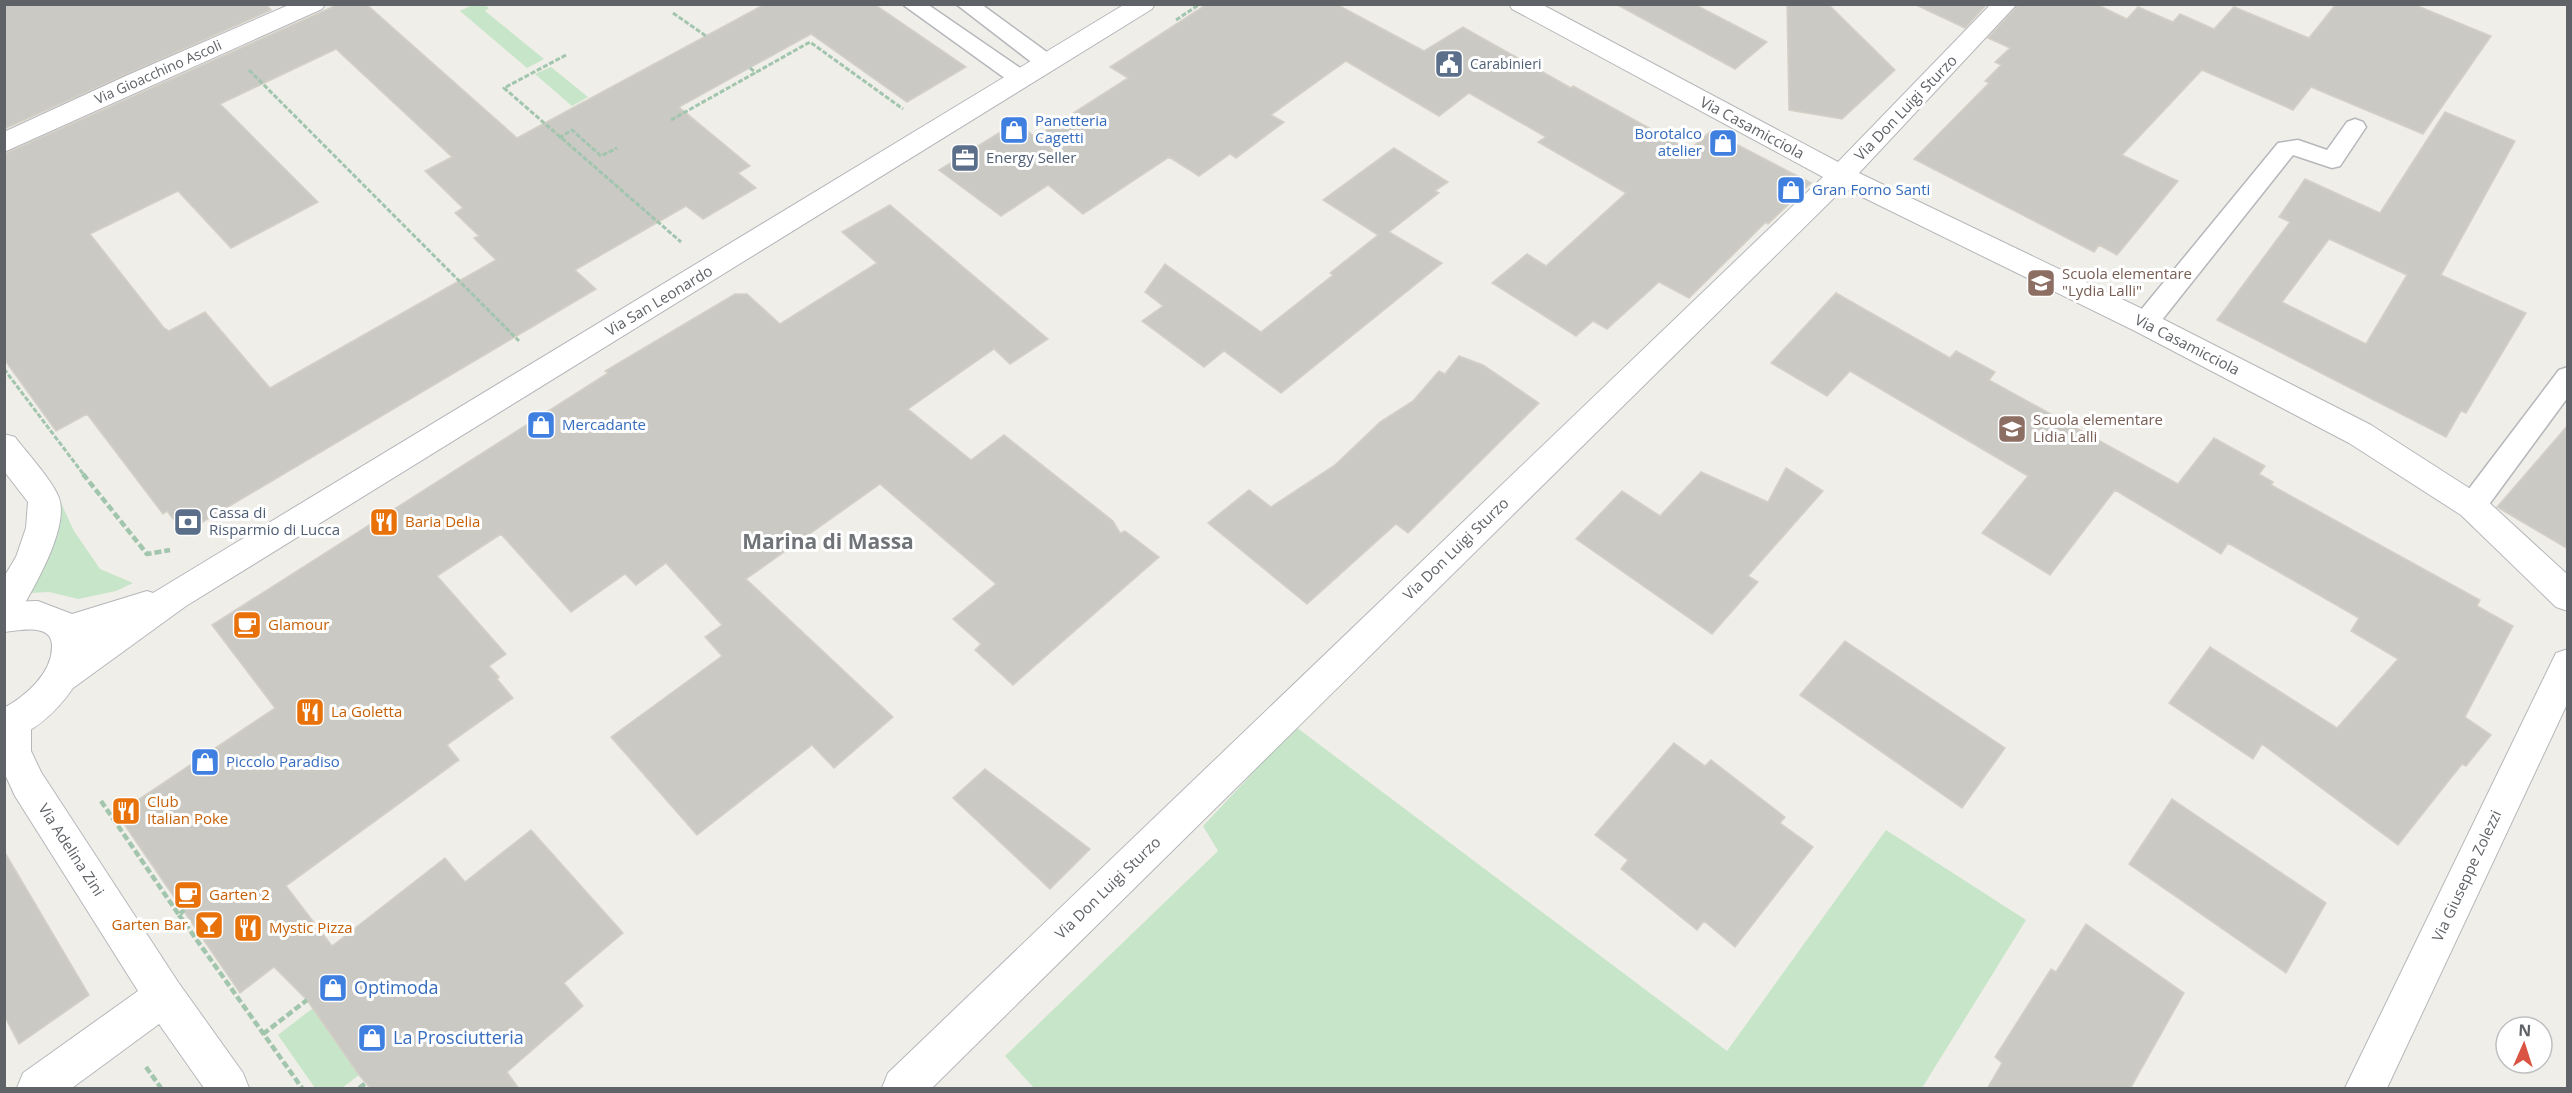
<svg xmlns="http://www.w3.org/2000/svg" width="2572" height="1093" viewBox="0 0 2572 1093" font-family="'Open Sans',sans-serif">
  <rect width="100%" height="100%" fill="#f0eee8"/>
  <!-- green -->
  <path fill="#c7e5c8" d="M474,4l10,1 5,3 -4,3 59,48 -17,9 -67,-57z
    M551,67l37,30 -16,9 -37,-32z
    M61,503l13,28 26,38 33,14 -17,8 -38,8 -29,-7 -19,1 22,-44z
    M1296,727l431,324 159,-221 140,90 -104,168h-888l-29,-32 213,-205 -15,-25z
    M313,1008l46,67 -17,13h-27l-37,-53z"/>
  <!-- building -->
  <path fill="#cbc9c4" stroke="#d4d0c7" stroke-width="1.5" fill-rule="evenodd" d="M4,4h262l5,6 -267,119z
    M339,4h27l151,134 248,-134h109l92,63 -59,35 -96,-68 -132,73 71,59 -12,7 18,15 -53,31 -17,-13 -111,64 21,19 -412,244 -17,-22 -4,3 -76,-100 -31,17 -52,-72v-205zM336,49l116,108 -27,14 38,37 -8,5 24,23 -5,2 22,22 -226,128 -65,-76 -36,19 -5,-3 -74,-94 88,-43 53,57 87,-46 -98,-98z
    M1207,4h129l88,47 39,-24 108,61 2,-2 116,64 22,-19 100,52 -43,41 -2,-2 -77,76 -30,-16 -52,47 -14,-8 -17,15 -84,-53 35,-29 19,12 80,-73 -88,-51 8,-5 -77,-44 -30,23 -93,-55 -75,54 13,7 -48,36 -6,-4 -31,22 -30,-19 -86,57 -35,-29 -47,31 -62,-46 76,-47 21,14 92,-59 -18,-11z
    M1616,4h78l73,38 -32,27z
    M1787,4h41l67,66 -53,49 -53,-9z
    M1914,4h73l-22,24z
    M2019,4h77l31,15 11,-12 35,15 7,-8 34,15 20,-22 75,31 27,-34h77l78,32 -68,98 -112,-47 -18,23 -91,-40 -80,85 56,26 -61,74 -18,-10 -5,7 -180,-93 75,-76 -4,-2 16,-16 -6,-3 15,-14 -22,-10z
    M2445,112l70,29 -74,134 85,38 -60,100 -5,-2 -15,26 -229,-117 73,-98 -11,-5 26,-38 75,34zM2329,239l78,36 -41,69 -84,-42z
    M1394,148l54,34 -13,9 4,2 -50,39 53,31 -161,130 -57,-42 -20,16 -62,-46 21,-15 -18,-14 20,-28 96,68 72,-57 -3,-2 48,-38 -55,-35z
    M890,205l158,134 -38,25 -16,-15 -86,60 63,51 33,-25 109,86 7,12 5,-2 34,26 -146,128 -38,-35 6,-6 -28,-25 43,-35 -116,-100 -134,95 147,138 -59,51 -22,-23 -115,90 -86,-98 111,-81 -17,-19 17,-12 -56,-62 -30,22 -11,-11 -54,38 -70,-78 -64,42 69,78 -17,12 10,11 -2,2 16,19 -66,47 12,15 -173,126 46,60 113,-88 20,24 66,-52 92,103 -59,50 19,23 -76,66 12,17h-148l-12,-14 -52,-75 -33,-33 -34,26 -123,-179 158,-106 -63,-83 396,-252 -3,-2 130,-77h12l33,30 97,-61 -35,-31z
    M1836,293l114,65 6,-7 39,21 -6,8 189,104 36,-46 51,28 -6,8 14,8 -2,3 209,115 -3,6 36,20 -48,91 26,18 -25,31 -4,-2 -64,81 -136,-101 -9,15 -84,-56 41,-56 127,81 61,-69 -47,-28 8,-13 -131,-75 -7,11 -106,-64 -65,85 -68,-42 46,-57 -178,-105 -23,25 -56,-33z
    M1459,356l24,9 56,38 -131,130 -12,-9 -89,80 -99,-81 41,-33 22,17 64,-42 45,-43 33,-21 26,-30 6,3z
    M2568,425v124l-71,-42z
    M1786,468l37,23 -75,85 10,6 -46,52 -136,-95 46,-48 38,25 41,-44 67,30z
    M1845,641l160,107 -43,60 -162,-113z
    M1674,743l31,23 6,-6 74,57 -5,6 33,24 -78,100 -31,-26 -7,9 -76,-61 7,-9 -33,-25z
    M985,769l105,80 -40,40 -97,-91z
    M2172,799l154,104 -40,70 -157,-109z
    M4,851l85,144 -70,49 -15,-29z
    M2086,924l98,69 -54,96h-143l15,-26 -7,-6 56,-88 5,3z"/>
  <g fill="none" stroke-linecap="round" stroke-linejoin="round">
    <!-- service casing -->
    <g stroke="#b5b7bb" stroke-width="3">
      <path id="service" d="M902,4h25l102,70 3,5 -3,5 -8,2 -8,-2z
        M956,4h25l74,54 3,5 -3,5 -8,2 -8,-2z
        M2355,119l8,3 3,5 -26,39 -8,2 -39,-13 -139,175 -9,2 -9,-2 -4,-7 4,-7 142,-173 20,-3 29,10 20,-28z
        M2568,367v30l-86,117 -10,3 -10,-3 -4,-8 4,-8 97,-128z"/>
    </g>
    <!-- minor casing -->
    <g stroke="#b5b7bb" stroke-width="2">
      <path id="minor" d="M291,4h34l-3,5 -318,143v-20l124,-57z
        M1509,4h32l297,158 153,-158h26l-158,169 296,142 216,110 112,72 85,78v36l-12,-4 -95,-92 -112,-72 -214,-112 -291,-143 -912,900h-50l6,-15 935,-896 -311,-168z
        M4,434l11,3c12,16 38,44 44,61 11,31 -28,94 -43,121l-12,4v-46l12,-20 10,-29 2,-26 -24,-31z
        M2568,649v53l-181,386h-42l211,-435z
        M13,708l13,5 5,11v27l10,21 137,210 65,91 6,15h-45l-45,-64 -87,64h-55l6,-15 115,-82 -123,-195 -11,-24v-61z"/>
    </g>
    <!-- secondary casing -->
    <g stroke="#b4b6bb" stroke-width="2">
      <path id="secondary" d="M1125,4h30l-3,5 -966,597 -113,82c-18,26 -39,44 -69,55v-35c22,-12 48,-35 48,-61 0,-5 -1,-10 -5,-13 -10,-8 -31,-3 -43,-2v-30l34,-1 34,13 75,-23 6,2z"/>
    </g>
    <!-- path-far1 -->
    <path stroke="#a1c5ad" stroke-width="3" stroke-dasharray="5 2" stroke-linecap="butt" d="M673,13l33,23
      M1176,20l24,-16
      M566,55l-62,33 177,154
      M750,68l6,5
      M249,70l270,271
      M671,120l139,-78 93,67
      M559,138l13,-8 29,26 16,-8
      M4,369l80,106"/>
    <!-- path -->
    <path stroke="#a1c5ad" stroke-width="4.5" stroke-dasharray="7 3" stroke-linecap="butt" d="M83,474l64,80 23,-4
      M101,801l78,114 5,-5
      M179,915l123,173
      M263,1034l44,-34
      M146,1067l15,21
      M359,1088l7,-5"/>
    <!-- service -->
    <use href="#service" fill="#fff" fill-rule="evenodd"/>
    <!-- minor -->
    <use href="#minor" fill="#fff" fill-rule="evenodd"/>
    <!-- secondary -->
    <use href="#secondary" fill="#fff" fill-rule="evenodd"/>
  </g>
  <!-- icons -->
  <defs>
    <g id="civic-square" transform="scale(1.5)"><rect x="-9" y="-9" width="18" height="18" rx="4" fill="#5c6f8a" stroke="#fff"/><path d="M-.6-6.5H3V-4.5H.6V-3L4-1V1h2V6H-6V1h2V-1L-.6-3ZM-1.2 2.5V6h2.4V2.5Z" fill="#fff"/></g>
    <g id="shop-square" transform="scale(1.5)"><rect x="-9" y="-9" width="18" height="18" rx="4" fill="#3f7fe0" stroke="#fff"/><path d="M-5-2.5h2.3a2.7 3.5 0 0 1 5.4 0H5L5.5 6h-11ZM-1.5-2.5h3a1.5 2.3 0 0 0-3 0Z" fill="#fff"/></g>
    <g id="office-square" transform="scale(1.5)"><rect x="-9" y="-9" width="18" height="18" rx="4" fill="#5c6f8a" stroke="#fff"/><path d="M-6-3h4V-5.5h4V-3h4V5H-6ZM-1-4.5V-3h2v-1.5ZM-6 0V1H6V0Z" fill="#fff"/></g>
    <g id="school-square" transform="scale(1.5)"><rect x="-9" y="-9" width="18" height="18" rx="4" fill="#8d6e63" stroke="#fff"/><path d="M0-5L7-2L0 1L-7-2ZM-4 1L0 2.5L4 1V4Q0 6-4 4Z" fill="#fff"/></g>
    <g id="bank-square" transform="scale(1.5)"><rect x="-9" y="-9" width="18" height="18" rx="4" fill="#5c6f8a" stroke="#fff"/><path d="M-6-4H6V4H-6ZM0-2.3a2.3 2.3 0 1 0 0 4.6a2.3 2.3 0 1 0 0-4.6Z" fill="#fff"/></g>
    <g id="restaurant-square" transform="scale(1.5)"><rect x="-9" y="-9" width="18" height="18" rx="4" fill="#e8710a" stroke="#fff"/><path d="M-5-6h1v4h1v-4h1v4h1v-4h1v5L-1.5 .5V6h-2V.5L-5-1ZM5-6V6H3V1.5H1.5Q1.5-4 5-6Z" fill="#fff"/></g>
    <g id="cafe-square" transform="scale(1.5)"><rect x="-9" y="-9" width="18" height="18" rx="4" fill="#e8710a" stroke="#fff"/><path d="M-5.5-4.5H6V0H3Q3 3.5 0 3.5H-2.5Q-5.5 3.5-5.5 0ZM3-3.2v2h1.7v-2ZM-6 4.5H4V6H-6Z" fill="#fff"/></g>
    <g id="bar-square" transform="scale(1.5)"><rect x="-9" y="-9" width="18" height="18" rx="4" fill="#e8710a" stroke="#fff"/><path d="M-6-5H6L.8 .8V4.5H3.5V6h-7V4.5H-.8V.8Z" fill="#fff"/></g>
  </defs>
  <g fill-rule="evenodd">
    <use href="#civic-square" x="1449" y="64"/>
    <use href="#shop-square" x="1014" y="130"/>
    <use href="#shop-square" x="1723" y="143"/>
    <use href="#office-square" x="965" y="158"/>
    <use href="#shop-square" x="1791" y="190"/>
    <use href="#school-square" x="2041" y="283"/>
    <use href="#shop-square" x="541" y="425"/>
    <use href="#school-square" x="2012" y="429"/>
    <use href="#bank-square" x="188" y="522"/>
    <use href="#restaurant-square" x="384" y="522"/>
    <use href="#cafe-square" x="247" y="625"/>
    <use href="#restaurant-square" x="310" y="712"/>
    <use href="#shop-square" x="205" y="762"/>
    <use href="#restaurant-square" x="126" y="811"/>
    <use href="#cafe-square" x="188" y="895"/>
    <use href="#bar-square" x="209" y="925"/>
    <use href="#restaurant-square" x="248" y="928"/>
    <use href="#shop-square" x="333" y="988"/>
    <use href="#shop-square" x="372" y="1038"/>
  </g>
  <g text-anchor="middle" stroke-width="6" stroke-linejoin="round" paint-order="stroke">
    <!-- far-service labels -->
    <g font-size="14" fill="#4e5e75" stroke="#fff" text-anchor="start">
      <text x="1470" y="69">Carabinieri</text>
    </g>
    <!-- far-street labels -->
    <g font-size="14" fill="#5f6267" stroke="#fff">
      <text transform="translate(158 72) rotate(-24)" y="5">Via Gioacchino Ascoli</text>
    </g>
    <!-- street labels -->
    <g font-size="15" fill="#5f6267" stroke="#fff">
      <text transform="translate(1906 108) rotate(-46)" y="5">Via Don Luigi Sturzo</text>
      <text transform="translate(1752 128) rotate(28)" y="5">Via Casamicciola</text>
      <text transform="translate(659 301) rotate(-31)" y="5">Via San Leonardo</text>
      <text transform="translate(2187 345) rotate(27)" y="5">Via Casamicciola</text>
      <text transform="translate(1456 549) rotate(-44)" y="5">Via Don Luigi Sturzo</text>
      <text transform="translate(71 850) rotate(57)" y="5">Via Adelina Zini</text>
      <text transform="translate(2467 876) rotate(-65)" y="5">Via Giuseppe Zolezzi</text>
      <text transform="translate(1108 888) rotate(-44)" y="5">Via Don Luigi Sturzo</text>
    </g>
    <!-- shop labels -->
    <g font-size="15" fill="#366cbe" stroke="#fff" text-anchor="start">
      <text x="1035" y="126">Panetteria<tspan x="1035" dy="17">Cagetti</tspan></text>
      <text x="1702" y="139" text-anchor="end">Borotalco<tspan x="1702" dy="17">atelier</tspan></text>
      <text x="1812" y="195">Gran Forno Santi</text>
      <text x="562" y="430">Mercadante</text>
      <text x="226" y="767">Piccolo Paradiso</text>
    </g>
    <!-- service labels -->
    <g font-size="15" fill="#4e5e75" stroke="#fff" text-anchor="start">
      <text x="986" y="163">Energy Seller</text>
      <text x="209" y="518">Cassa di<tspan x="209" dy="17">Risparmio di Lucca</tspan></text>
    </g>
    <!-- education labels -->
    <g font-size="15" fill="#785e54" stroke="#fff" text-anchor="start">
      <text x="2062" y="279">Scuola elementare<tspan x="2062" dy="17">"Lydia Lalli"</tspan></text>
      <text x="2033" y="425">Scuola elementare<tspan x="2033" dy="17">Lidia Lalli</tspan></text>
    </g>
    <!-- food labels -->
    <g font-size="15" fill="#c56008" stroke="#fff" text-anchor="start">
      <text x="405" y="527">Baria Delia</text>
      <text x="268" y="630">Glamour</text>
      <text x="331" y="717">La Goletta</text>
      <text x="147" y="807">Club<tspan x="147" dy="17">Italian Poke</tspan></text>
      <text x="209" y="900">Garten 2</text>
      <text x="188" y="930" text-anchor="end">Garten Bar</text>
      <text x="269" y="933">Mystic Pizza</text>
    </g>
    <!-- near-shop labels -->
    <g font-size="18" fill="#366cbe" stroke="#fff" text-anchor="start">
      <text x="354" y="994">Optimoda</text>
      <text x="393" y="1044">La Prosciutteria</text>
    </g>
    <!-- district labels -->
    <g font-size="21" font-weight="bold" fill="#707479" stroke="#fff">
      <text x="828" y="549">Marina di Massa</text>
    </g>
  </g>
  <!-- border -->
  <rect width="2572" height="1093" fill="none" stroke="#5f6267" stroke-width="12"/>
  <!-- north arrow -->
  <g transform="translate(2524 1045) rotate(3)"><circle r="28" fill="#ffffff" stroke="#bfc0c2" stroke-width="1.5"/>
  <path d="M0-4.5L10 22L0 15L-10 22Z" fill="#da5444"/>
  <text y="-9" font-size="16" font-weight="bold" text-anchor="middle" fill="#5f6267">N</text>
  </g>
</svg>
